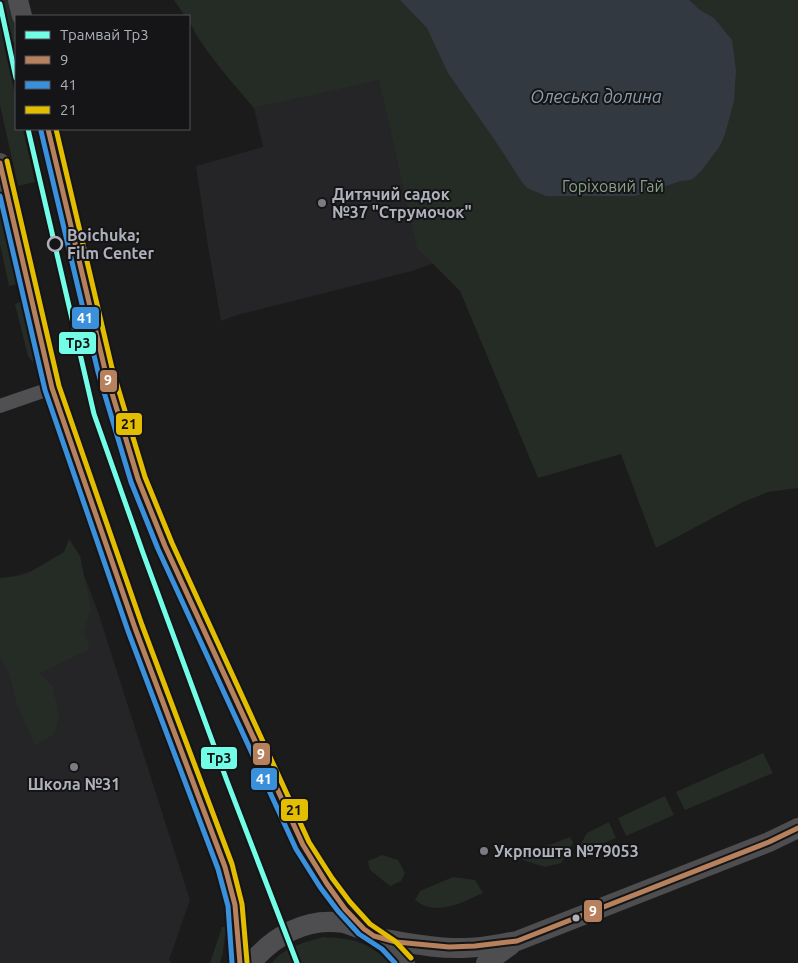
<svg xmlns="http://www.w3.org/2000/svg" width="798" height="963" viewBox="0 0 798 963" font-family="Ubuntu,sans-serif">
  <rect width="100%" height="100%" fill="#1b1b1b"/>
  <!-- built -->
  <path fill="#252527" d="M383,77l85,174 -56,20 -175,44 -16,6 -14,-81 -11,-74 67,-19 -9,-39z
    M77,556l21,56 92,288 -21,60 2,3h-171v-382z"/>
  <!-- green -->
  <path fill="#252b25" d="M0,0h10l6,26v16l-12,3 12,54v30h7l12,53 -17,4 -18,-81z
    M174,0h624v488l-30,4 -27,11 -85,45 -35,-94 -83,24 -78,-187 -43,-43 -38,-168 -125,28c-14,-17 -65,-73 -65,-92h-4z
    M0,204l18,80 -9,2 -9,-42z
    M22,301l12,46 -1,16 -5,-7 -13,-52z
    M69,539l11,17 11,53 -7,22 6,18 -50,24 13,14 6,28 -4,19 -20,11 -18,-40 -8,-32 -9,-15v-80l25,-3 39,-23z
    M763,753l10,20 -88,37 -9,-18z
    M665,796l9,19 -48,21 -8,-18z
    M609,822l7,16 -42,18 13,-23z
    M570,837l3,6 -12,20 -16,4 -22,-7 -2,-4z
    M382,855l16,5 7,13 -4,8 -11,5 -20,-16 -2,-9z
    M453,877l22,3 8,13c-22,10 -47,24 -68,7l5,-9z
    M222,927h4l-3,25 -3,11h-10z
    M323,937c32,2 43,4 67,26h-118c12,-16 33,-21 51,-26z"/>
  <!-- water -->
  <path fill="#333940" d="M400,0h289l11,10 14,8 18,22 4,30 -2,31 -9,33 -5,12 -18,24 -8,8 -4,2 -9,1 -46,15h-89l-19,-8 -5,-6 -28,-43 -46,-66 -21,-45z"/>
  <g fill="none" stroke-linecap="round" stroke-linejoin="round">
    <!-- street -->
    <path stroke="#505053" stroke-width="14" d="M0,406l52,-18"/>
    <!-- secondary -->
    <path stroke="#4e4e51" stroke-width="20" d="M18,0l4,16
      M48,129l57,241 33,109 27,67 131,287c18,33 40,68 68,95 4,4 11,7 16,10 10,6 18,16 25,25
      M0,163l52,225 83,240 90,239 10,38 5,58
      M383,939c26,4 53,10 80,9 19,0 36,-4 54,-7l252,-99 29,-14
      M251,963c23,-27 55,-46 92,-40 7,2 15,5 22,7
      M486,963l25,-18"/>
    <!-- bus-1 casing -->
    <g stroke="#151517" stroke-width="9">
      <path id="bus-1" d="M48,129l57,241 33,109 27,67 138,299 24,39 18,25 19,20 10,7 22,6 53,5 26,-1 42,-5 252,-99 29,-14
        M0,163l52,225 83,240 90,239 10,38 5,58"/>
    </g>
    <!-- bus-2 casing -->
    <g stroke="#151517" stroke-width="9">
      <path id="bus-2" d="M41,131l57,241 33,110 27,67 138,300 24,38 18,24 21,23 23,15 13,14
        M0,196l45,194 83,241 90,238 10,37 4,57"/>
    </g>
    <!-- bus-3 casing -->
    <g stroke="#151517" stroke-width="9">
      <path id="bus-3" d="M56,129l56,239 33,109 27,66 137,299 23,36 18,24 20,22 25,17 16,17
        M7,161l52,225 83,239 90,239 10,40 5,58"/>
    </g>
    <!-- bus-1 -->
    <use href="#bus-1" stroke="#b6815c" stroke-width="5"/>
    <!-- bus-2 -->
    <use href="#bus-2" stroke="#3a90db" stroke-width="5"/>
    <!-- bus-3 -->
    <use href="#bus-3" stroke="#e3bd00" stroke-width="5"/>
    <!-- tram-1 casing -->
    <g stroke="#151517" stroke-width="9">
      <path id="tram-1" d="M0,4l16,74
        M28,129l66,285 49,139 84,228 70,182"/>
    </g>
    <!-- tram-1 -->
    <use href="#tram-1" stroke="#72fde6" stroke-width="5"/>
  </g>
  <!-- markers -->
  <g fill="#7b7c82" stroke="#151517" stroke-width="2">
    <circle cx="322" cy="203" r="5"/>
    <circle cx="74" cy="767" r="5"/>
    <circle cx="484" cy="851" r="5"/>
  </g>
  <circle fill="#151517" stroke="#aeb1ba" stroke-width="2.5" cx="55" cy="244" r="7"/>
  <circle fill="#aeb1ba" stroke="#151517" stroke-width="2" cx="576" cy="918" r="4.5"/>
  <g text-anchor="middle" stroke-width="4" stroke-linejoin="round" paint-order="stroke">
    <!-- park labels -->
    <g font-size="16" fill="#87a289" stroke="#151517">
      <text x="613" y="192">Горіховий Гай</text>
    </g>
    <!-- poi labels -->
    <g font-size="16" font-weight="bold" fill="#aeb1ba" stroke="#151517" text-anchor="start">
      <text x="332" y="200">Дитячий садок<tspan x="332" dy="18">№37 "Струмочок"</tspan></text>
      <text x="74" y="790" text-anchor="middle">Школа №31</text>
      <text x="494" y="857">Укрпошта №79053</text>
    </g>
    <!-- stop labels -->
    <g font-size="16" font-weight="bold" fill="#aeb1ba" stroke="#151517" text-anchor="start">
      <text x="67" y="241">Boichuka;<tspan x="67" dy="18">Film Center</tspan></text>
    </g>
    <!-- water labels -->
    <g font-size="18" font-style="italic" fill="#899eb0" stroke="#151517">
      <text x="596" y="103">Олеська долина</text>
    </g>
  </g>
  <g stroke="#151517" stroke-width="2">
    <rect x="71" y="306" width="29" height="24" rx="5" fill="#3a90db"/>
    <rect x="58" y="331" width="39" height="24" rx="5" fill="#72fde6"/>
    <rect x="99" y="369" width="19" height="24" rx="5" fill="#b6815c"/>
    <rect x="115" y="412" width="28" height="24" rx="5" fill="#e3bd00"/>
    <rect x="252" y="742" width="19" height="24" rx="5" fill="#b6815c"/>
    <rect x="200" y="746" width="38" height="24" rx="5" fill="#72fde6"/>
    <rect x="250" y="767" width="28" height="24" rx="5" fill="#3a90db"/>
    <rect x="280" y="798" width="29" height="24" rx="5" fill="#e3bd00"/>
    <rect x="583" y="899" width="20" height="24" rx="5" fill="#b6815c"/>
  </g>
  <g font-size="14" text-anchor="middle" font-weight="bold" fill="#fff">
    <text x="85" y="323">41</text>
    <text x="108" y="385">9</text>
    <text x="261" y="759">9</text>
    <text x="264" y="784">41</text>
    <text x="593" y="916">9</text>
  </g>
  <g font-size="14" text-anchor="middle" font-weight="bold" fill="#111">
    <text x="78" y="348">Тр3</text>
    <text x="129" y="429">21</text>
    <text x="219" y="763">Тр3</text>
    <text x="294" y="815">21</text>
  </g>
  <!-- legend -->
  <rect x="15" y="15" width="175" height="115" fill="#151517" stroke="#525358"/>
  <rect x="25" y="31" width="25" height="8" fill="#72fde6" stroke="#525358"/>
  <text x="60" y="40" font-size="15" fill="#aeb1ba">Трамвай Тр3</text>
  <rect x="25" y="56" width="25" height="8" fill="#b6815c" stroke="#525358"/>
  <text x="60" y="65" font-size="15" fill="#aeb1ba">9</text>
  <rect x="25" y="81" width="25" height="8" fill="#3a90db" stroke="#525358"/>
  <text x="60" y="90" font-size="15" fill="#aeb1ba">41</text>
  <rect x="25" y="106" width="25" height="8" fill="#e3bd00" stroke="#525358"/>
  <text x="60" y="115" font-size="15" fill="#aeb1ba">21</text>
</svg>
